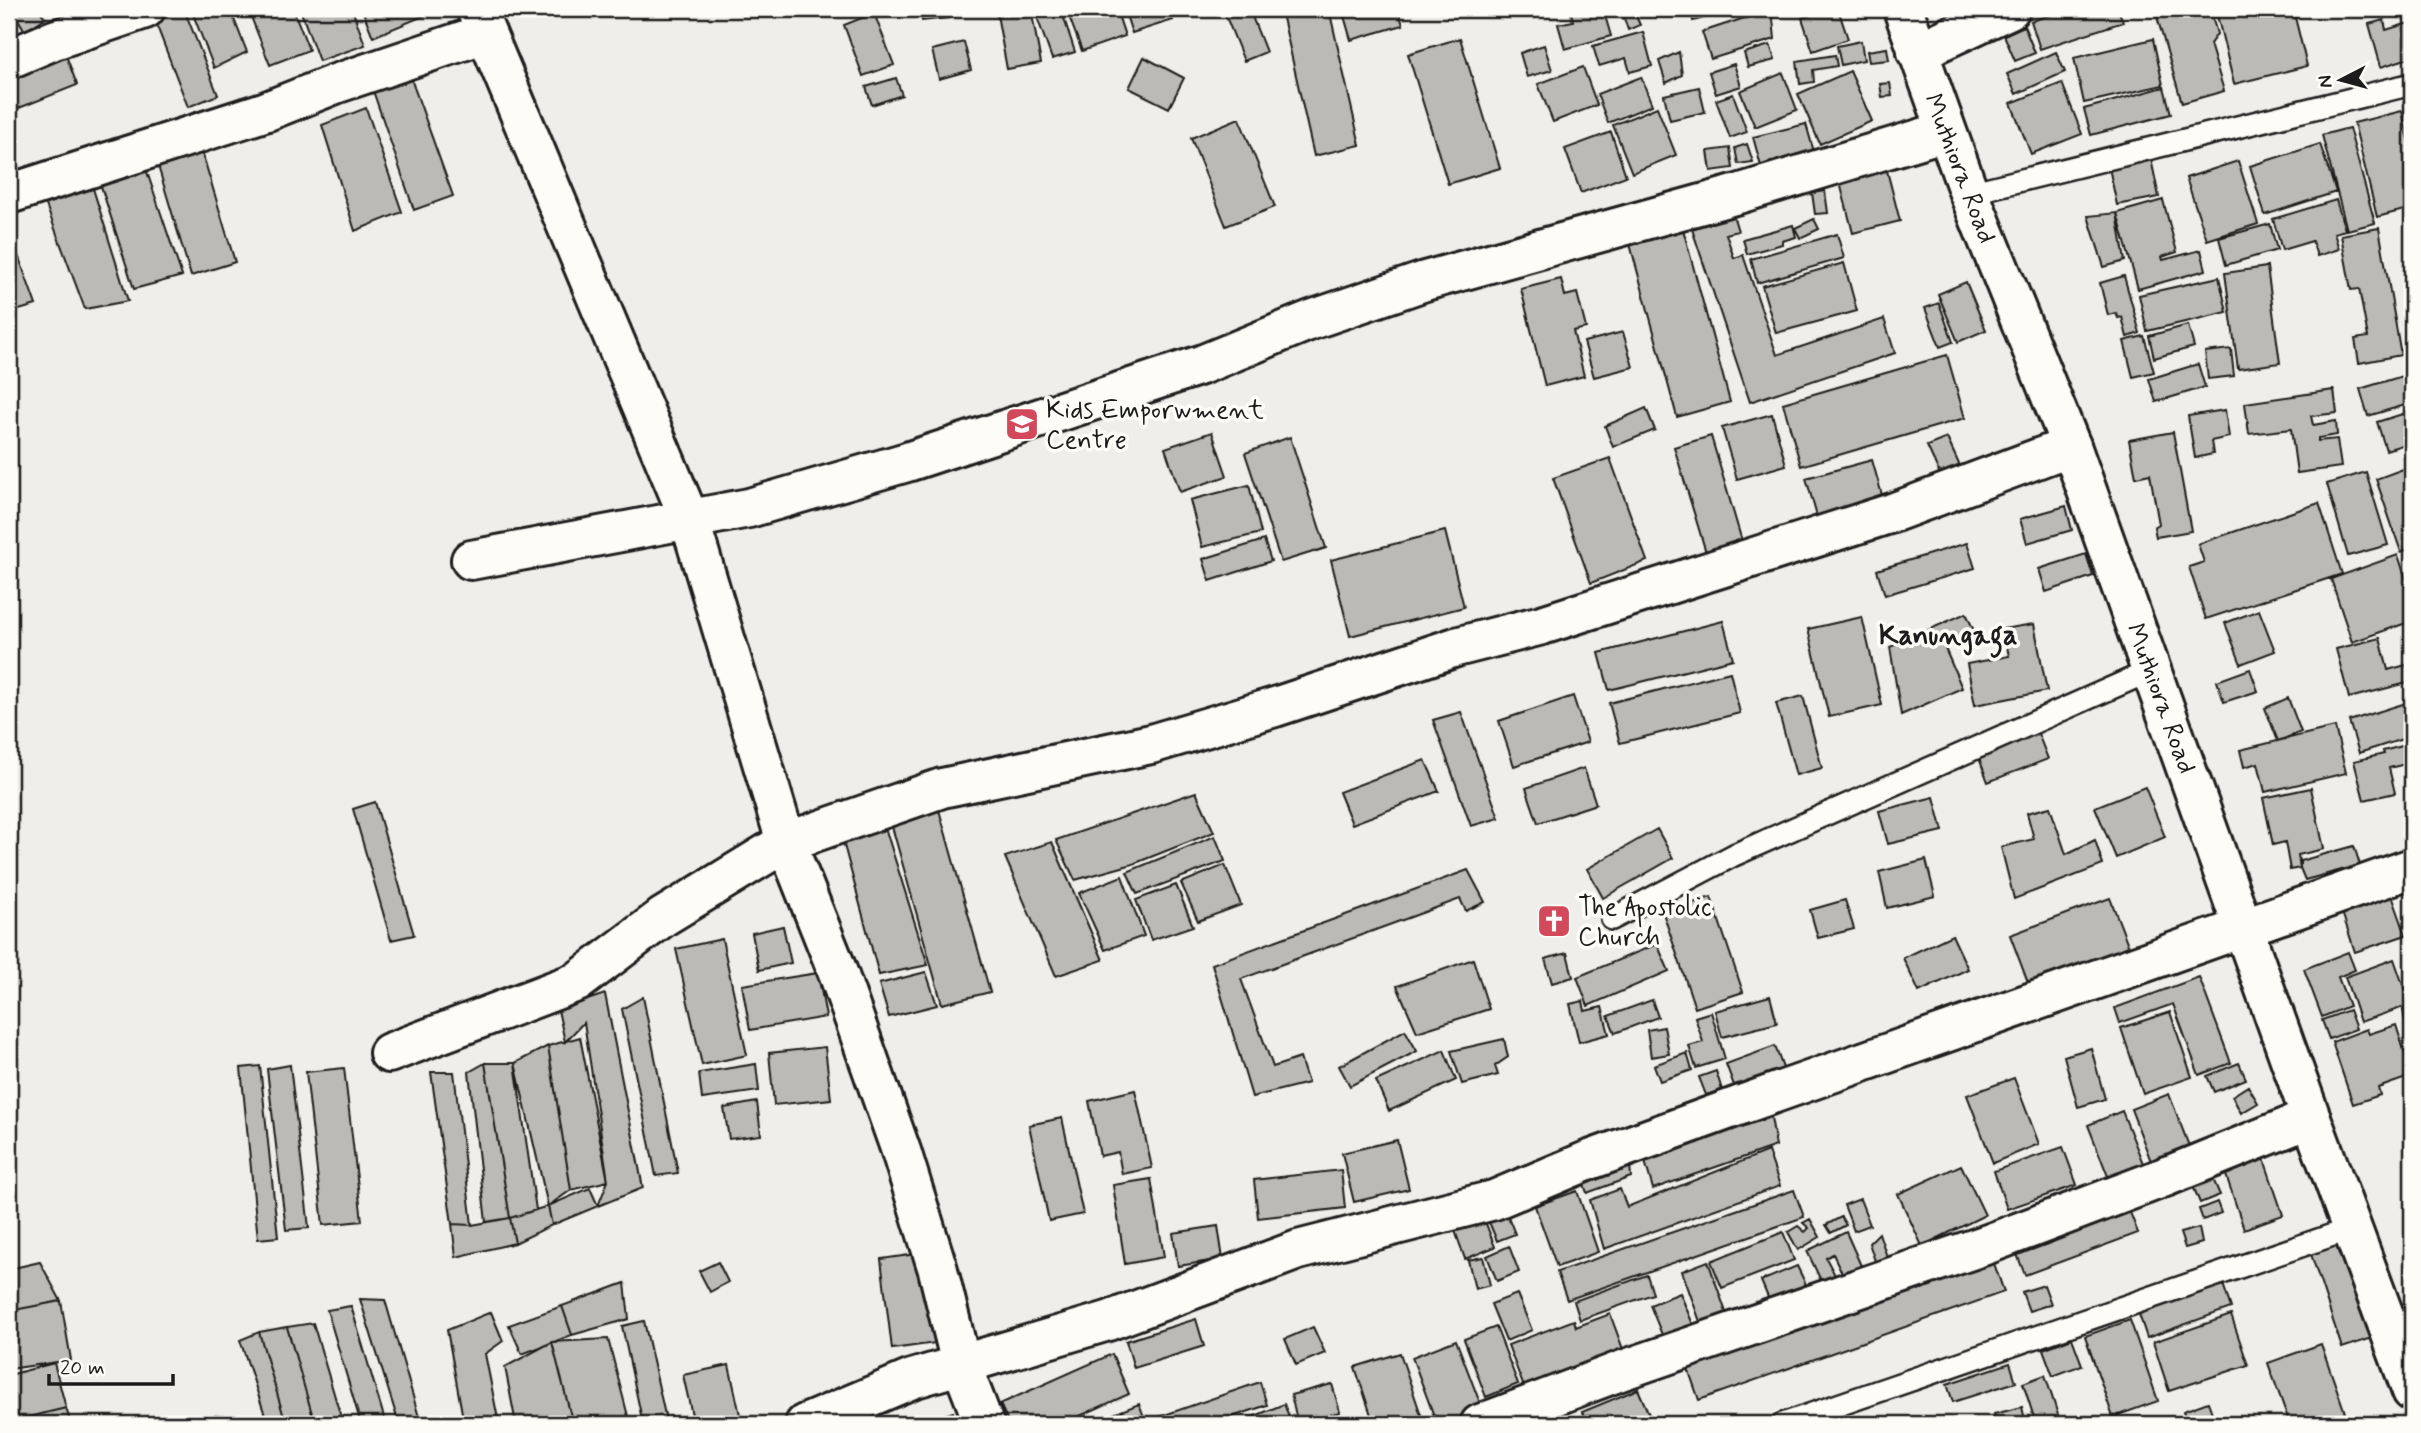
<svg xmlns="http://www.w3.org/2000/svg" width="2421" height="1433" viewBox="0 0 2421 1433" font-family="Mynerve,sans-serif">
  <rect width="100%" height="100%" fill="#f0eeea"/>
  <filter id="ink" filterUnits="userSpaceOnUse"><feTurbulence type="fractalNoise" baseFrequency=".0143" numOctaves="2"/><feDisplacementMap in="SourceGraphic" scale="14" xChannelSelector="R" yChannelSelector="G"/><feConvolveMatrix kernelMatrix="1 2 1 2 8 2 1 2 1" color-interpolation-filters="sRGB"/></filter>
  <g filter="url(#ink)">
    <!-- building -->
    <path fill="#bbbab6" stroke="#1c1c1c" stroke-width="2" d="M12,9h27l6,9 -20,13z
      M184,9l34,86 -30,12 -33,-86z
      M191,9h39l17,43 -33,16z
      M248,9h45l16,41 -39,15z
      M300,9h52l13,36 -46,16z
      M362,9h75l1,1 -65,27z
      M921,9h26l1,9 -26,3z
      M996,9h35l10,54 -34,6z
      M1061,9l14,43 -23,7 -15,-42z
      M1075,9h41l9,27 -43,15 -15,-40z
      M1124,9h46l3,11 -41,13z
      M1179,9h31l-29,8z
      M1238,9h11l17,43 -22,9 -19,-47z
      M1281,9h48l31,136 -46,11z
      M1342,9h56l5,16 -52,15z
      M1570,9h33l8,27 -46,13 -7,-25 15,-3z
      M1621,9h12l7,16 -12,5z
      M1690,9h48l-45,12z
      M1772,9l3,30 -64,20 -9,-27z
      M1827,9h11l10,30 -35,12 -11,-33z
      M2070,9h48l5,13 -83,27 -9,-28z
      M2159,9h51l7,25 -7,10 14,47 -42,12 -27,-93z
      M2243,9h50l14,57 -73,18 -17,-69z
      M874,13l20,52 -31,11 -19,-51z
      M2384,20l2,10 26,-8v35l-31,10 -12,-43z
      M2024,26l11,27 -20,8 -11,-26z
      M1643,32l9,34 -22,6 -4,-14 -27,8 -6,-20z
      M1460,38l40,130 -52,16 -40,-130z
      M2153,39l10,46 -79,18 -10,-45z
      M1861,41l3,19 -23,5 -4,-19z
      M964,42l7,28 -32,9 -7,-29z
      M1544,45l8,25 -25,7 -7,-24z
      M1770,45l5,15 -27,7 -4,-14z
      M1887,48l2,12 -20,2 -2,-11z
      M64,50l13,35 -68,27v-40z
      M1679,52l3,23 -16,8 -7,-22z
      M2056,52l9,20 -49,22 -9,-20z
      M1835,55l2,11 -24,4 1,12 -14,2 -3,-23z
      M1144,57l40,21 -15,30 -40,-20z
      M1734,64l7,22 -25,8 -7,-22z
      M1583,67l14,38 -44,17 -15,-38z
      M1850,71l22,50 -52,23 -22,-50z
      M409,73l44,123 -39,14 -43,-125z
      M1783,73l14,37 -42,17 -15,-36z
      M1641,77l11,28 -44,18 -11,-29z
      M896,78l6,17 -30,10 -6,-18z
      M1890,83l2,13 -10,1 -2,-13z
      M2062,83l20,51 -51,20 -20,-51z
      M1699,87l6,25 -35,8 -6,-25z
      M2164,87l7,27 -80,21 -7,-26z
      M1733,94l14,38 -17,6 -14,-38z
      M1657,107l19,48 -44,18 -19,-48z
      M366,108l36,104 -47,19 -33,-106z
      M2412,108v31l-7,-29z
      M2402,111l10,42v55l-35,9 -23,-94z
      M1239,118l36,89 -49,19 -35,-88z
      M1806,124l8,28 -53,14 -8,-29z
      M2349,128l26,95 -28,7 -25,-95z
      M1611,132l15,44 -45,17 -16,-44z
      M1747,144l6,18 -15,2 -3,-16z
      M2320,144l16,48 -71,23 -15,-49z
      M1730,148l3,20 -22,3 -3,-20z
      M202,152l33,110 -44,14 -33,-110z
      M2150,154l9,43 -42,8 -9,-42z
      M2238,161l20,63 -51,16 -21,-62z
      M1885,163l15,58 -47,12 -15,-58z
      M146,169l36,107 -48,13 -33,-103z
      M91,182l37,119 -43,8 -42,-112z
      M1825,191l3,22 -13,1 -3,-21z
      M2163,200l14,52 -15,5 1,3 38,-10 5,20 -68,19 -21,-76z
      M2336,200l9,30 -11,3 5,16 -22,7 -5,-15 -30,9 -9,-31z
      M2117,213l8,48 -21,6 -16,-51z
      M1733,215l5,16 -12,3 8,24 9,-3 34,100 107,-36 11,34 -145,49 -58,-173z
      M1680,218l50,184 -53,15 -50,-184z
      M1814,219l5,10 -19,9 -5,-10z
      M2270,224l7,26 -51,15 -7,-27z
      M1793,225l3,12 -14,4v3l-35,10 -4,-15z
      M2379,228l22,127 -42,8 -4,-24 13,-2 -9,-48 -8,1 -10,-55z
      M9,230l27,75 -27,8z
      M1837,234l7,24 -87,25 -6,-24z
      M1844,263l13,48 -81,22 -14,-47z
      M2267,267l13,96 -42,6 -13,-96z
      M2124,276l16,57 -13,4 -5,-20 -4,1 -2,-5 -8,2 -8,-32z
      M2219,277l8,35 -80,19 -8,-36z
      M1561,279l4,17 12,-3 9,35 -13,3 11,45 -39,10 -24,-97z
      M1966,282l20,48 -28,12 -20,-48z
      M1939,303l14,39 -13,5 -15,-39z
      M2188,325l6,22 -40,11 -5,-22z
      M1623,332l10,35 -39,10 -10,-35z
      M2144,336l10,36 -21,5 -9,-36z
      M2231,349l3,27 -26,3 -3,-27z
      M1947,355l18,63 -164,48 -18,-63z
      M2198,364l7,23 -49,15 -7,-23z
      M2412,373v30l-44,13 -8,-27z
      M2334,390l3,23 -26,3 2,9 23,-4 1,14 -19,3v3l19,-2 4,28 -44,6 -6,-44 -42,5 -4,-31z
      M1646,408l9,22 -42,17 -8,-21z
      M2225,410l4,27 -18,4 2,13 -18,4 -7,-42z
      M2412,411v31l-26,8 -9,-28z
      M1772,414l14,51 -49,14 -15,-51z
      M1212,432l15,44 -47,16 -15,-44z
      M2173,432l18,99 -35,6 -2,-10 5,-3 -9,-50 -14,3 -7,-37z
      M1711,436l33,112 -36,11 -34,-112z
      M1290,437l36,111 -45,14 -36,-109z
      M1947,438l16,35 -20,8 -16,-35z
      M1610,458l37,103 -56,22 -38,-105z
      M1872,460l12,42 -66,18 -12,-42z
      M2403,469l9,27v52l-11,4 -25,-73z
      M2366,472l22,73 -40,11 -21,-72z
      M1249,485l12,48 -59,14 -12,-47z
      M2319,503l23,71 -136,45 -17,-52 15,-5 -6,-18z
      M2066,506l6,24 -45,13 -7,-24z
      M1445,531l19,76 -114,29 -19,-76z
      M1264,540l7,21 -61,20 -7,-22z
      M1967,543l8,25 -90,27 -8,-25z
      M2086,554l7,22 -47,16 -7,-23z
      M2398,555l14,42v24l-60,21 -21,-63z
      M2259,610l16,41 -34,13 -16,-41z
      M1966,613l9,20 -31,13 18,42 -61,27 -11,-68z
      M1862,617l20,88 -53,12 -21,-88z
      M1723,621l10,38 -124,31 -10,-37z
      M2034,624l13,67 -72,14 -8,-41 42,-8 -6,-27z
      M2380,638l8,32 18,-5 5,17 -62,16 -13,-49z
      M2250,669l8,22 -34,11 -7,-21z
      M1730,672l10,41 -120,30 -11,-40z
      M1573,696l15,46 -74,24 -15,-45z
      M1803,696l19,72 -26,7 -20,-72z
      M2288,698l13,34 -23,9 -13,-33z
      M2412,701v35l-53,17 -10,-32z
      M1461,712l38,106 -28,8 -38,-106z
      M2035,726l13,33 -60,23 -12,-32z
      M2335,727l11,46 -81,19 -7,-29 -14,4 -4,-17z
      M2406,745l4,18 -21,5 6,25 -31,7 -10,-39 30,-7 -1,-3z
      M1425,760l14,31 -87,33 -13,-32z
      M1584,768l12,36 -58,19 -12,-35z
      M2145,787l20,50 -49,21 -21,-51z
      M2311,788l13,61 -26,6 2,13 -10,2 -5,-28 -12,3 -10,-47z
      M1196,792l18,40 -81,32 -58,16 -19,-40z
      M2412,795v37h-2l-4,-36z
      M1934,797l9,34 -55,13 -9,-33z
      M375,802l39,133 -23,5 -38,-131z
      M2050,807l16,47 29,-14 8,25 -89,34 -13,-52 33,-8 -7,-26z
      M939,810l51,182 -48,12 -51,-181z
      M883,821l45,144 -49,10 -38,-141z
      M1657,829l16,29 -70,40 -16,-29z
      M1215,836l10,25 -88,33 -10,-22z
      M1052,842l51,118 -47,16 -51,-119z
      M2354,846l6,19 -55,15 -5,-12v-7z
      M1926,860l9,36 -48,12 -8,-36z
      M1225,865l16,40 -43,16 -17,-38z
      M1468,870l17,32 -19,9 -6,-12 -219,80 32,88 27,-9 8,25 -56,14 -40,-133z
      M1122,876l22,60 -39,14 -26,-57z
      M1176,885l17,41 -42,14 -15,-40z
      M2389,887l17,48 -51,17 -16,-49z
      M1711,897l32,95 -48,16 -32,-95z
      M2110,898l20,52 -100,38 -20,-53z
      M1845,900l9,29 -36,9 -8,-28z
      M783,926l8,37 -32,7 -7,-37z
      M1952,935l16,34 -49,23 -16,-34z
      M722,939l25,116 -45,10 -26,-116z
      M1657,944l12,27 -81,35 -11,-29z
      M2348,952l7,18 -17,7 11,29 -27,11 -18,-48z
      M1567,953l6,24 -21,6 -7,-24z
      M1473,959l16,50 -72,23 -20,-46z
      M2394,959l16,46 -50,17 -15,-45z
      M926,972l11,33 -48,12 -10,-33z
      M818,973l8,44 -76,13 -8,-45z
      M2199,977l32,86 -32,12 -26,-71 -53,19 -5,-15z
      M605,994l38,194 -45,18 10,-25 -24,-159 -19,20 -7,-32z
      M1770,996l7,27 -55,14 -7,-26z
      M643,997l35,176 -22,3 -34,-167z
      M1652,1000l6,17 -43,16 -7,-17z
      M1583,1001l2,10 17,-4 7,27 -30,8 -9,-38z
      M2412,1008v51l-9,-49z
      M2349,1010l7,19 -27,10 -7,-19z
      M1711,1012l14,47 -29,9 -7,-22 14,-4 -8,-25z
      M2170,1012l22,65 -49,17 -22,-66z
      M2396,1025l16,51 -34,12 2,7 -27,9 -21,-62 35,-13 2,5z
      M1664,1027l5,27 -18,3 -4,-27z
      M1405,1030l12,21 -67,35 -11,-20z
      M580,1037l28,144 -37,9 -23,-144z
      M1504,1039l4,18 -13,9 3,9 -36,9 -11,-33z
      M548,1046l23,144 -23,16 -33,-143z
      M1775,1046l9,25 -49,17 -9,-24z
      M825,1047l6,52 -57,6 -5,-52z
      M2091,1048l14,51 -27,8 -14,-51z
      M1444,1050l12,30 -67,31 -13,-30z
      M1687,1053l5,17 -32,11 -6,-16z
      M485,1063l25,155 -24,4 -17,-150z
      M485,1063h30l21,147 -26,8z
      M2239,1063l7,16 -32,13 -7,-16z
      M756,1064l3,27 -57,8 -3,-26z
      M290,1065l19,163 -23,2 -19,-161z
      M260,1066l18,171 -20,2 -17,-171z
      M344,1068l18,153 -39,4 -17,-153z
      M1716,1071l6,19 -16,5 -7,-18z
      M431,1072h23l18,153 -20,-1z
      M2014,1078l25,66 -46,19 -26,-68z
      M2248,1086l10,17 -17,10 -9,-17z
      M1135,1090l17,78 -30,6 -4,-22 -18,4 -11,-55z
      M2169,1094l23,60 -38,15 -23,-60z
      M757,1102l4,33 -32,4 -5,-31z
      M2122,1111l24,60 -35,13 -23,-59z
      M1771,1117l5,29 -123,43 -9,-31z
      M1062,1118l21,96 -34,7 -20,-96z
      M1397,1140l12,49 -55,13 -12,-49z
      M2063,1147l14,38 -70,24 -13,-38z
      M1768,1151l12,35 -176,63 -14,-49 30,-11 7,18z
      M2264,1159l19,56 -39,14 -19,-57z
      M1630,1164l1,13 -44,16 -4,-12z
      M1961,1165l24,50 -63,31 -24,-52z
      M1341,1170l4,38 -87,10 -4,-38z
      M1151,1179l13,78 -39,7 -12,-79z
      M2213,1179l7,16 -20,8 -7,-17z
      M590,1188l8,18 -46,19 -4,-19z
      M1794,1190l10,27 -237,83 -10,-28z
      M1577,1191l21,61 -41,15 -22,-61z
      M1860,1199l10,26 -16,6 -10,-26z
      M2217,1202l4,11 -18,7 -4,-11z
      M548,1206l4,19 -37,18 -5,-25z
      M2128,1207l10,26 -113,42 -10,-26z
      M1481,1211l14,36 -30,12 -13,-37z
      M1507,1214l8,20 -18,7 -8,-19z
      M1841,1217l5,8 -15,8 -5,-8z
      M510,1218l5,25 -59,14 -4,-33 20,1z
      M1810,1219l10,18 -22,13 -10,-18 10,-6 7,6 4,-4 -6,-5z
      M1218,1226l5,33 -45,7 -5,-33z
      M2199,1228l3,15 -17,5 -5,-15z
      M1783,1232l11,28 -72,28 -11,-27z
      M1846,1232l16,36 -18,9 -11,-23 -7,4 12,23 -14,6 -17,-36z
      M1879,1233l12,36 -12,4 -10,-30z
      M2339,1235l33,103 -30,10 -34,-103z
      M1509,1246l10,26 -22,9 -10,-25z
      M1989,1249l15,43 -305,108 -15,-43z
      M924,1253l12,90 -44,6 -11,-90z
      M1483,1257l7,28 -15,4 -7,-29z
      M1708,1261l21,60 -26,9 -21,-59z
      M40,1262l21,39 -52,10v-42z
      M718,1262l10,20 -18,10 -11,-21z
      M1797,1266l15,31 -37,17 -14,-33z
      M1647,1275l6,19 -73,26 -6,-19z
      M2222,1281l9,27 -84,30 -9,-27z
      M625,1283l4,36 -57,16 -10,-29z
      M2044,1285l7,19 -22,7 -7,-19z
      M1680,1293l19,46 -30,13 -19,-47z
      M1517,1294l15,36 -26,11 -15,-37z
      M360,1299l25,1 36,124h-22z
      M61,1301l10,59 -62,9v-58z
      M351,1306l35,118h-25l-34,-114z
      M562,1306l10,29 -50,19 -13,-29z
      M491,1312l12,29 -18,13 14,70h-35l-17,-94z
      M1610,1314l14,38 -99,38 -17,-45 66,-25 2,7z
      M2231,1315l17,50 -79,26 -16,-49z
      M1196,1319l8,27 -70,22 -8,-27z
      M2130,1320l28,81 -45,16 -28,-81z
      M644,1321l23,103h-24l-21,-98z
      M313,1323l30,101h-28l-28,-97z
      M287,1327l28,97h-29l-27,-92z
      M1313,1327l12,26 -29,12 -11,-26z
      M1496,1327l22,57 -32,13 -22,-58z
      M259,1332l27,92h-18l-28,-84z
      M2072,1338l10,27 -29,11 -10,-27z
      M608,1339l22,85h-57l-21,-82z
      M1456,1340l27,71 -34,13h-12l-25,-67z
      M552,1342l21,82h-57l-11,-57z
      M2321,1344l28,80h-59l-22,-61z
      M1400,1353l24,71h-50l-19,-57z
      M1112,1354l17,40 -67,30h-53l-9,-20z
      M54,1363l12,45 -57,14v-47z
      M2010,1363l6,19 -63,20 -6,-18z
      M729,1365l13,59h-48l-11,-49z
      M2045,1375l16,49h-25l-13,-41z
      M1260,1382l7,23 -55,19h-63l-2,-3z
      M1332,1384l8,28 -42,12 -7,-29z
      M1638,1389l15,35h-66l-5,-12z
      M2208,1402l8,22h-28l-5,-13z
      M1139,1404l8,20h-59z
      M1284,1404l8,20h-56z
      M2022,1407l4,17h-30l-2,-10z
      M66,1408l5,16h-58l-1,-3z
      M953,1412l5,12h-35l-1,-1z
      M1579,1417l2,7h-21z
      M2173,1417l2,7h-20z
      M1861,1419l2,5h-18z"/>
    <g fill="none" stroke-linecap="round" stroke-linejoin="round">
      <!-- lane casing -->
      <g stroke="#1c1c1c" stroke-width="26">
        <path id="lane" d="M1969,193l443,-109
          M1612,919l122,-64 418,-185
          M1783,1424l570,-196"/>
      </g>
      <!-- street casing -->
      <g stroke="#1c1c1c" stroke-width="44">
        <path id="street" d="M476,9l213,509 97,324 51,128 64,181 37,119 23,94 23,60
          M1917,52l93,-43
          M9,59l45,-19 91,-31
          M9,194l258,-83 68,-27 151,-51
          M471,560l278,-52 158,-46 294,-97 110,-45 114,-39 313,-87 208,-63
          M389,1053l188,-71 86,-65 123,-75 156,-54 209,-44 124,-37 181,-60 86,-22 350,-112 179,-67
          M805,1424l107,-45 196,-58 190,-71 196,-50 93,-39 154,-56 671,-237
          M1480,1424l143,-54 365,-126 177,-67 146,-59"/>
      </g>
      <!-- secondary casing -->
      <g stroke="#1c1c1c" stroke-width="44">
        <path id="secondary" d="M1903,9l66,184 102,253 240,672 101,273"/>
      </g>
      <!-- lane -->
      <use href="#lane" stroke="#fdfcf7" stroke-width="21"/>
      <!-- street -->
      <use href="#street" stroke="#fdfcf7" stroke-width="38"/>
      <!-- secondary -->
      <use href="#secondary" stroke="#fdfcf7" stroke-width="38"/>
    </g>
  </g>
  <!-- icons -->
  <defs>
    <g id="school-square" transform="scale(1.75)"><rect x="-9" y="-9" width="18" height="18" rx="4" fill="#d1495b" stroke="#fdfcf7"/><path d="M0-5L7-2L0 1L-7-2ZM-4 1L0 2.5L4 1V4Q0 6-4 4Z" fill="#fff"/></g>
    <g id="church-square" transform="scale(1.75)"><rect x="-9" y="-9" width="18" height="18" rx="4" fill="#d1495b" stroke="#fdfcf7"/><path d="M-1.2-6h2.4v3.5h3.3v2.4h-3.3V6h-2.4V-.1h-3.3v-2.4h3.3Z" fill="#fff"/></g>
  </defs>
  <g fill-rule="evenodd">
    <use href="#school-square" x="1022" y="424"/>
    <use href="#church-square" x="1554" y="921"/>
  </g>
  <g text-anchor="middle" stroke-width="7" stroke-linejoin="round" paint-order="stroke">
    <!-- street labels -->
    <g font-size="26" fill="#1c1c1c" stroke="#fdfcf7">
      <text transform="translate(1961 168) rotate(69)" y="9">Muthiora Road</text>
      <text transform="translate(2162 698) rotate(70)" y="9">Muthiora Road</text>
    </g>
    <!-- poi labels -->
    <g font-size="26" fill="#1c1c1c" stroke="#fdfcf7" text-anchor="start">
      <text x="1046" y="418">Kids Emporwment<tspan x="1046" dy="30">Centre</tspan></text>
      <text x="1578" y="915">The Apostolic<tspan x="1578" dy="30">Church</tspan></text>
    </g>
    <!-- neighbourhood labels -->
    <g font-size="28" font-weight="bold" fill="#1c1c1c" stroke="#fdfcf7">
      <text x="1948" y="644">Kanungaga</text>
    </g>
  </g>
  <!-- margin -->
  <rect width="2421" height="1433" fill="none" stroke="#fdfcf7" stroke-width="35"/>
  <rect x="18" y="18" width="2386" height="1398" fill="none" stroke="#1c1c1c" stroke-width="2.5" filter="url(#ink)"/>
  <!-- north arrow -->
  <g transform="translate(2341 80) rotate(264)" stroke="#fdfcf7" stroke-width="5" paint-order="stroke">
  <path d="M0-5L12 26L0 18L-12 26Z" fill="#1c1c1c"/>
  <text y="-10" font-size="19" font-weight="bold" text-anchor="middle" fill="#1c1c1c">N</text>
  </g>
  <!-- scale -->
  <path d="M49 1374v10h124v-10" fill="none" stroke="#1c1c1c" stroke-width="3.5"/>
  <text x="60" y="1374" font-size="21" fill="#1c1c1c" stroke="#fdfcf7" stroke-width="5" paint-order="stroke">20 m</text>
</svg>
